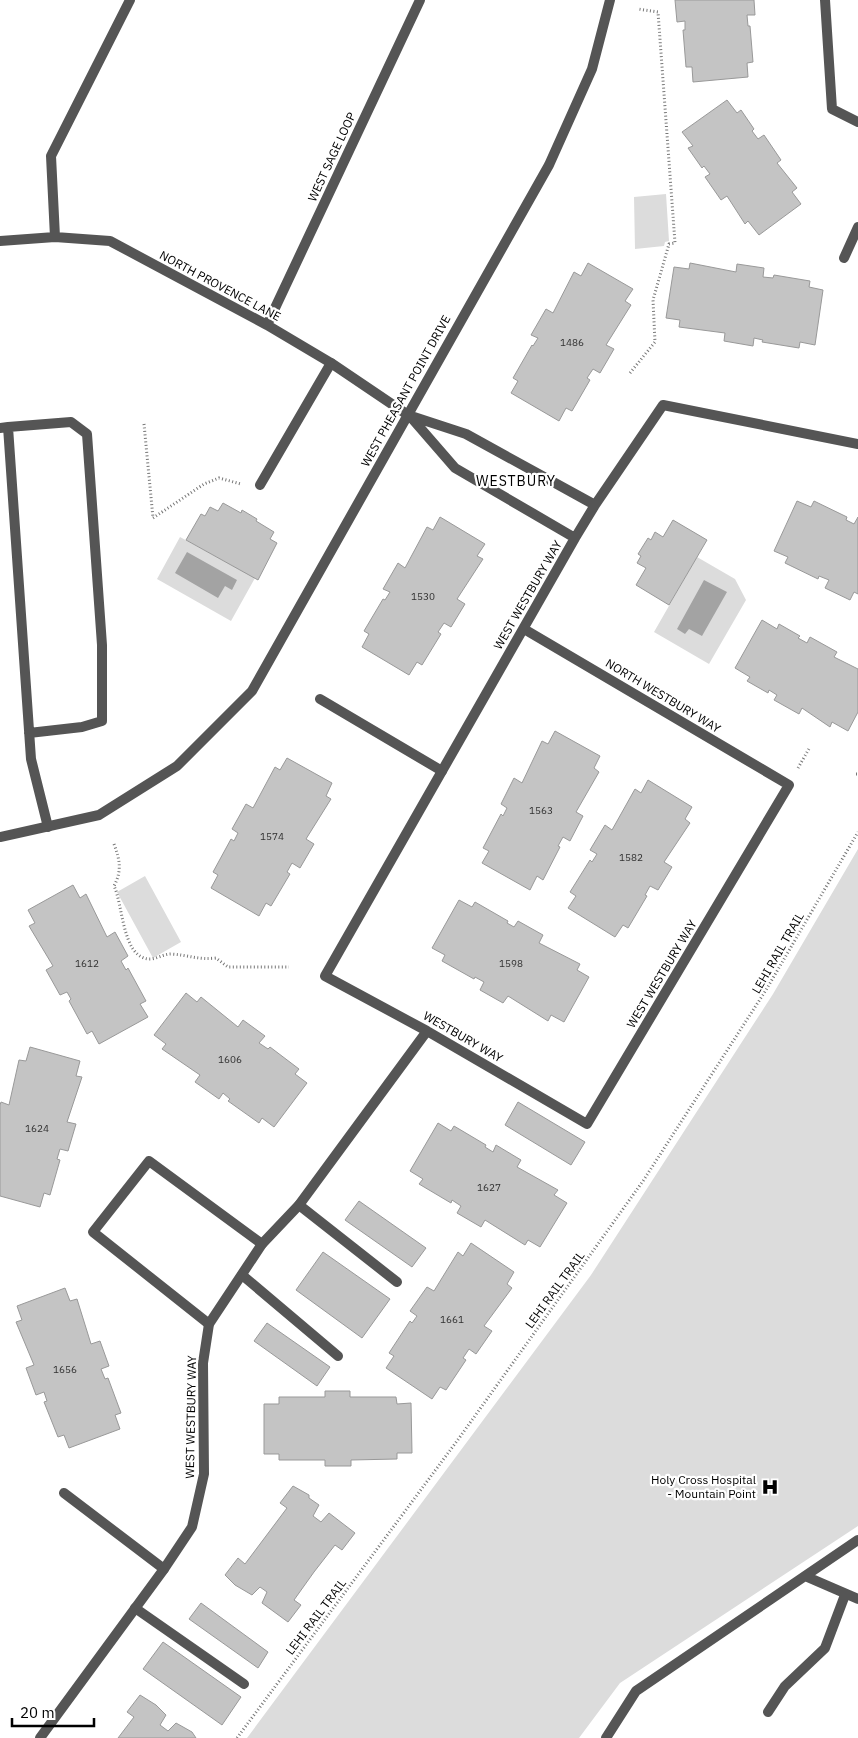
<svg xmlns="http://www.w3.org/2000/svg" width="858" height="1738" viewBox="0 0 858 1738" font-family="'IBM Plex Sans',sans-serif">
  <rect width="100%" height="100%" fill="#fff"/>
  <!-- green -->
  <path fill="#dcdcdc" d="M666,194l3,47 -4,1 -1,4 -29,3 -1,-52z
    M180,537l75,41 -24,43 -74,-42z
    M697,557l38,22 11,21 -37,64 -55,-32z
    M858,849v677l-238,157 -41,55h-332l344,-463 182,-281z
    M145,876l36,66 -28,16 -36,-66z"/>
  <!-- water -->
  <path fill="#a3a3a3" d="M187,552l50,28 -5,10 -7,-4 -7,12 -43,-25z
    M704,580l23,12 -25,44 -13,-7 -4,5 -8,-5z"/>
  <!-- building -->
  <path fill="#c4c4c4" stroke="#999" d="M675,0h79l1,15h-8l1,11h2l3,36 -6,1 1,14 -55,5 -1,-15h-6l-3,-37h2v-9l-8,1z
    M727,100l10,13 4,-3 13,19 -2,2 6,8 6,-4 17,25 -4,3 20,25 -5,4 9,12 -42,31 -11,-14 -3,3 -18,-28 -6,4 -16,-23 5,-3 -6,-8 -2,2 -14,-20 5,-2 -11,-14z
    M588,263l45,26 -8,12 6,4 -25,40 8,4 -14,24 -7,-4 -6,9 3,2 -18,31 -6,-3 -7,13 -48,-28 7,-12 -5,-3 19,-33 1,1 5,-8 -7,-3 15,-26 7,4 21,-41 7,4z
    M690,263l46,9 1,-8 27,4 -1,9 10,1 1,-3 36,6 -1,6 14,3 -8,55 -15,-3 -1,6 -37,-6 1,-2 -9,-2 -1,8 -29,-5 1,-8 -46,-6 1,-7 -14,-2 8,-51 15,2z
    M797,501l14,6 3,-6 33,16 -1,3 8,4 4,-7v77l-4,-2 -4,8 -25,-12 4,-8 -10,-4 -1,3 -33,-16 3,-6 -14,-6z
    M223,503l18,10 1,-3 15,9 -1,2 18,11 -4,7 7,4 -19,37 -72,-40 15,-26 4,2 5,-9 8,4z
    M440,517l45,27 -8,12 6,3 -26,40 8,5 -14,23 -7,-4 -6,9 3,2 -19,31 -5,-3 -8,13 -47,-28 7,-13 -5,-3 19,-32 2,1 5,-8 -7,-3 15,-26 7,5 22,-41 6,3z
    M673,520l34,20 -38,65 -33,-20 10,-17 -9,-5 4,-7 -3,-2 10,-16 3,2 4,-8 8,5z
    M762,620l15,9 2,-5 21,12 -2,2 9,5 3,-6 27,15 -3,5 24,12v43l-10,19 -16,-9 -2,5 -28,-19 -3,6 -25,-14 3,-5 -8,-5 -1,3 -21,-12 3,-4 -15,-9z
    M555,731l45,25 -6,12 5,4 -23,40 7,4 -13,25 -7,-4 -5,9 2,1 -17,33 -6,-4 -7,14 -48,-27 7,-12 -6,-3 18,-34 2,2 4,-8 -6,-4 13,-26 8,5 20,-42 6,3z
    M287,758l45,25 -6,13 5,3 -25,40 8,5 -14,24 -8,-5 -5,9 3,2 -19,32 -5,-3 -7,13 -48,-28 7,-13 -5,-3 18,-33 3,2 4,-8 -6,-4 14,-25 7,4 22,-41 5,3z
    M648,780l44,27 -7,12 5,4 -26,39 8,5 -14,23 -8,-4 -5,9 2,1 -19,32 -5,-3 -8,12 -47,-29 8,-12 -6,-4 20,-32 2,2 5,-8 -7,-4 15,-25 7,5 23,-41 6,4z
    M73,885l7,13 6,-4 21,43 8,-5 13,24 -7,5 5,9 2,-2 18,33 -6,3 8,13 -49,27 -7,-13 -5,3 -18,-33 2,-2 -4,-7 -7,3 -14,-25 7,-4 -24,-40 6,-3 -7,-13z
    M459,900l13,7 3,-5 33,19 -1,2 7,4 4,-6 25,14 -4,8 41,21 -3,6 12,7 -25,45 -13,-7 -3,6 -40,-25 -5,7 -23,-13 4,-8 -9,-5 -1,2 -32,-18 3,-6 -13,-7z
    M186,993l11,9 4,-5 37,30 5,-7 22,16 -6,7 9,6 2,-2 29,22 -4,5 12,9 -33,44 -12,-9 -3,5 -31,-22 2,-2 -7,-6 -4,6 -24,-17 5,-7 -38,-26 4,-5 -12,-9z
    M30,1047l50,14 -4,15 6,1 -15,45 9,2 -8,27 -8,-2 -3,10 3,1 -10,35 -6,-2 -4,14 -40,-11v-91l1,-3 8,3 10,-45 7,1z
    M518,1102l67,40 -14,23 -66,-40z
    M438,1123l13,8 3,-5 32,19 -1,2 8,5 3,-7 25,15 -4,7 41,23 -4,5 13,8 -27,44 -12,-7 -3,5 -40,-25 -4,7 -24,-14 4,-7 -9,-6 -1,3 -32,-19 4,-5 -13,-8z
    M359,1201l67,47 -14,19 -67,-47z
    M471,1243l43,29 -7,12 5,4 -28,38 8,5 -16,23 -7,-5 -6,9 3,2 -20,30 -6,-3 -8,12 -46,-31 8,-12 -5,-3 21,-32 2,2 5,-7 -7,-5 17,-24 7,4 24,-39 5,4z
    M323,1252l67,47 -28,39 -66,-48z
    M65,1288l5,13 7,-2 14,45 9,-3 9,25 -8,3 4,10 3,-1 13,35 -6,2 5,14 -51,19 -5,-13 -6,2 -14,-35 3,-1 -3,-9 -8,3 -10,-27 8,-3 -18,-43 6,-2 -5,-14z
    M267,1323l63,44 -13,19 -63,-45z
    M325,1391h25v6h46l1,7 14,-1 1,50h-15v6l-46,1v6h-26v-6h-46v-6h-15v-50h15v-7h46z
    M293,1486l16,9v3l10,7 -6,11 8,6 8,-9 26,20 -13,17 -7,-5 -21,27 -20,28 7,5 -13,17 -26,-19 5,-11 -7,-5 -8,8 -17,-10 -10,-10 13,-17 7,6 42,-56 -7,-5z
    M201,1603l67,49 -10,16 -69,-49z
    M163,1642l78,55 -19,28 -79,-56z
    M140,1695l16,10 10,10 -6,10 8,6 8,-8 16,9 4,6h-78l16,-21 -7,-5z"/>
  <g fill="none" stroke-linecap="round" stroke-linejoin="round">
    <!-- path -->
    <path stroke="#777" stroke-width="3" stroke-dasharray="1 2.5" stroke-linecap="butt" d="M630,373l25,-31 -2,-42 16,-56 6,-1 -17,-231 -20,-3
      M144,424l9,94 51,-34 15,-6 22,6
      M798,768l12,-21
      M856,774h2
      M114,844c6,16 8,27 0,42 9,18 8,70 34,73 7,1 15,-5 23,-5 17,1 27,6 45,4l12,9h61
      M237,1738l220,-297 186,-260 123,-191 92,-158"/>
    <!-- service -->
    <path stroke="#555" stroke-width="10" d="M844,258l14,-31
      M8,427l63,-5 16,12 15,211v76l-20,6 -53,6
      M0,428l8,-1 23,332 17,68
      M260,485l71,-122
      M320,699l122,72
      M299,1205l98,77
      M242,1275l96,81
      M209,1324l-116,-92 56,-71 113,83
      M64,1493l100,76
      M805,1576l53,23
      M135,1608l109,76
      M768,1712l17,-26 40,-38 20,-53
      M606,1738l30,-47 222,-151"/>
    <!-- minor -->
    <path stroke="#555" stroke-width="10" d="M825,0l7,109 26,13
      M55,237l-4,-81 79,-156
      M0,241l55,-4 55,4 157,84 64,38 77,52 58,19 129,71
      M267,325l153,-325
      M409,415l46,53 120,70
      M524,629l265,156 -202,339 -160,-93 -102,-55 250,-438 20,-33 68,-100 195,39
      M0,837l99,-22 78,-49 75,-75 297,-526 43,-96 18,-69
      M40,1738l124,-169 28,-42 12,-53 -1,-111 6,-39 53,-80 37,-39 128,-174"/>
  </g>
  <!-- icons -->
  <defs>
    <g id="hospital-bare" transform="scale(1.35)"><path d="M-5-5h3v3.5h4V-5h3V5h-3V1.5h-4V5h-3Z" fill="#000" stroke="#fff" stroke-width="2.5" paint-order="stroke"/></g>
  </defs>
  <g fill-rule="evenodd">
    <use href="#hospital-bare" x="770" y="1487"/>
  </g>
  <g text-anchor="middle" stroke-width="4.5" stroke-linejoin="round" paint-order="stroke">
    <!-- number labels -->
    <g font-size="10" fill="#313131">
      <text x="572" y="346">1486</text>
      <text x="423" y="600">1530</text>
      <text x="541" y="814">1563</text>
      <text x="272" y="840">1574</text>
      <text x="631" y="861">1582</text>
      <text x="87" y="967">1612</text>
      <text x="511" y="967">1598</text>
      <text x="230" y="1063">1606</text>
      <text x="37" y="1132">1624</text>
      <text x="489" y="1191">1627</text>
      <text x="452" y="1323">1661</text>
      <text x="65" y="1373">1656</text>
    </g>
    <!-- street labels -->
    <g font-size="12" fill="#000" stroke="#fff">
      <text transform="translate(332 157) rotate(-65)" y="4">WEST SAGE LOOP</text>
      <text transform="translate(220 286) rotate(28)" y="4">NORTH PROVENCE LANE</text>
      <text transform="translate(406 391) rotate(-61)" y="4">WEST PHEASANT POINT DRIVE</text>
      <text transform="translate(528 595) rotate(-60)" y="4">WEST WESTBURY WAY</text>
      <text transform="translate(663 696) rotate(31)" y="4">NORTH WESTBURY WAY</text>
      <text transform="translate(778 953) rotate(-60)" y="4">LEHI RAIL TRAIL</text>
      <text transform="translate(662 974) rotate(-59)" y="4">WEST WESTBURY WAY</text>
      <text transform="translate(463 1037) rotate(30)" y="4">WESTBURY WAY</text>
      <text transform="translate(555 1290) rotate(-54)" y="4">LEHI RAIL TRAIL</text>
      <text transform="translate(191 1417) rotate(-89)" y="4">WEST WESTBURY WAY</text>
      <text transform="translate(316 1617) rotate(-53)" y="4">LEHI RAIL TRAIL</text>
    </g>
    <!-- poi labels -->
    <g font-size="12" fill="#000" stroke="#fff" text-anchor="end">
      <text x="756" y="1484">Holy Cross Hospital<tspan x="756" dy="14">- Mountain Point</tspan></text>
    </g>
    <!-- neighbourhood labels -->
    <g font-size="14" letter-spacing="1" fill="#000" stroke="#fff">
      <text x="516" y="486">WESTBURY</text>
    </g>
  </g>
  <!-- scale -->
  <path d="M12 1718v8h82v-8" fill="none" stroke="#000000" stroke-width="2.5"/>
  <text x="20" y="1718" font-size="15" fill="#000000" stroke="#ffffff" stroke-width="4" paint-order="stroke">20 m</text>
</svg>
